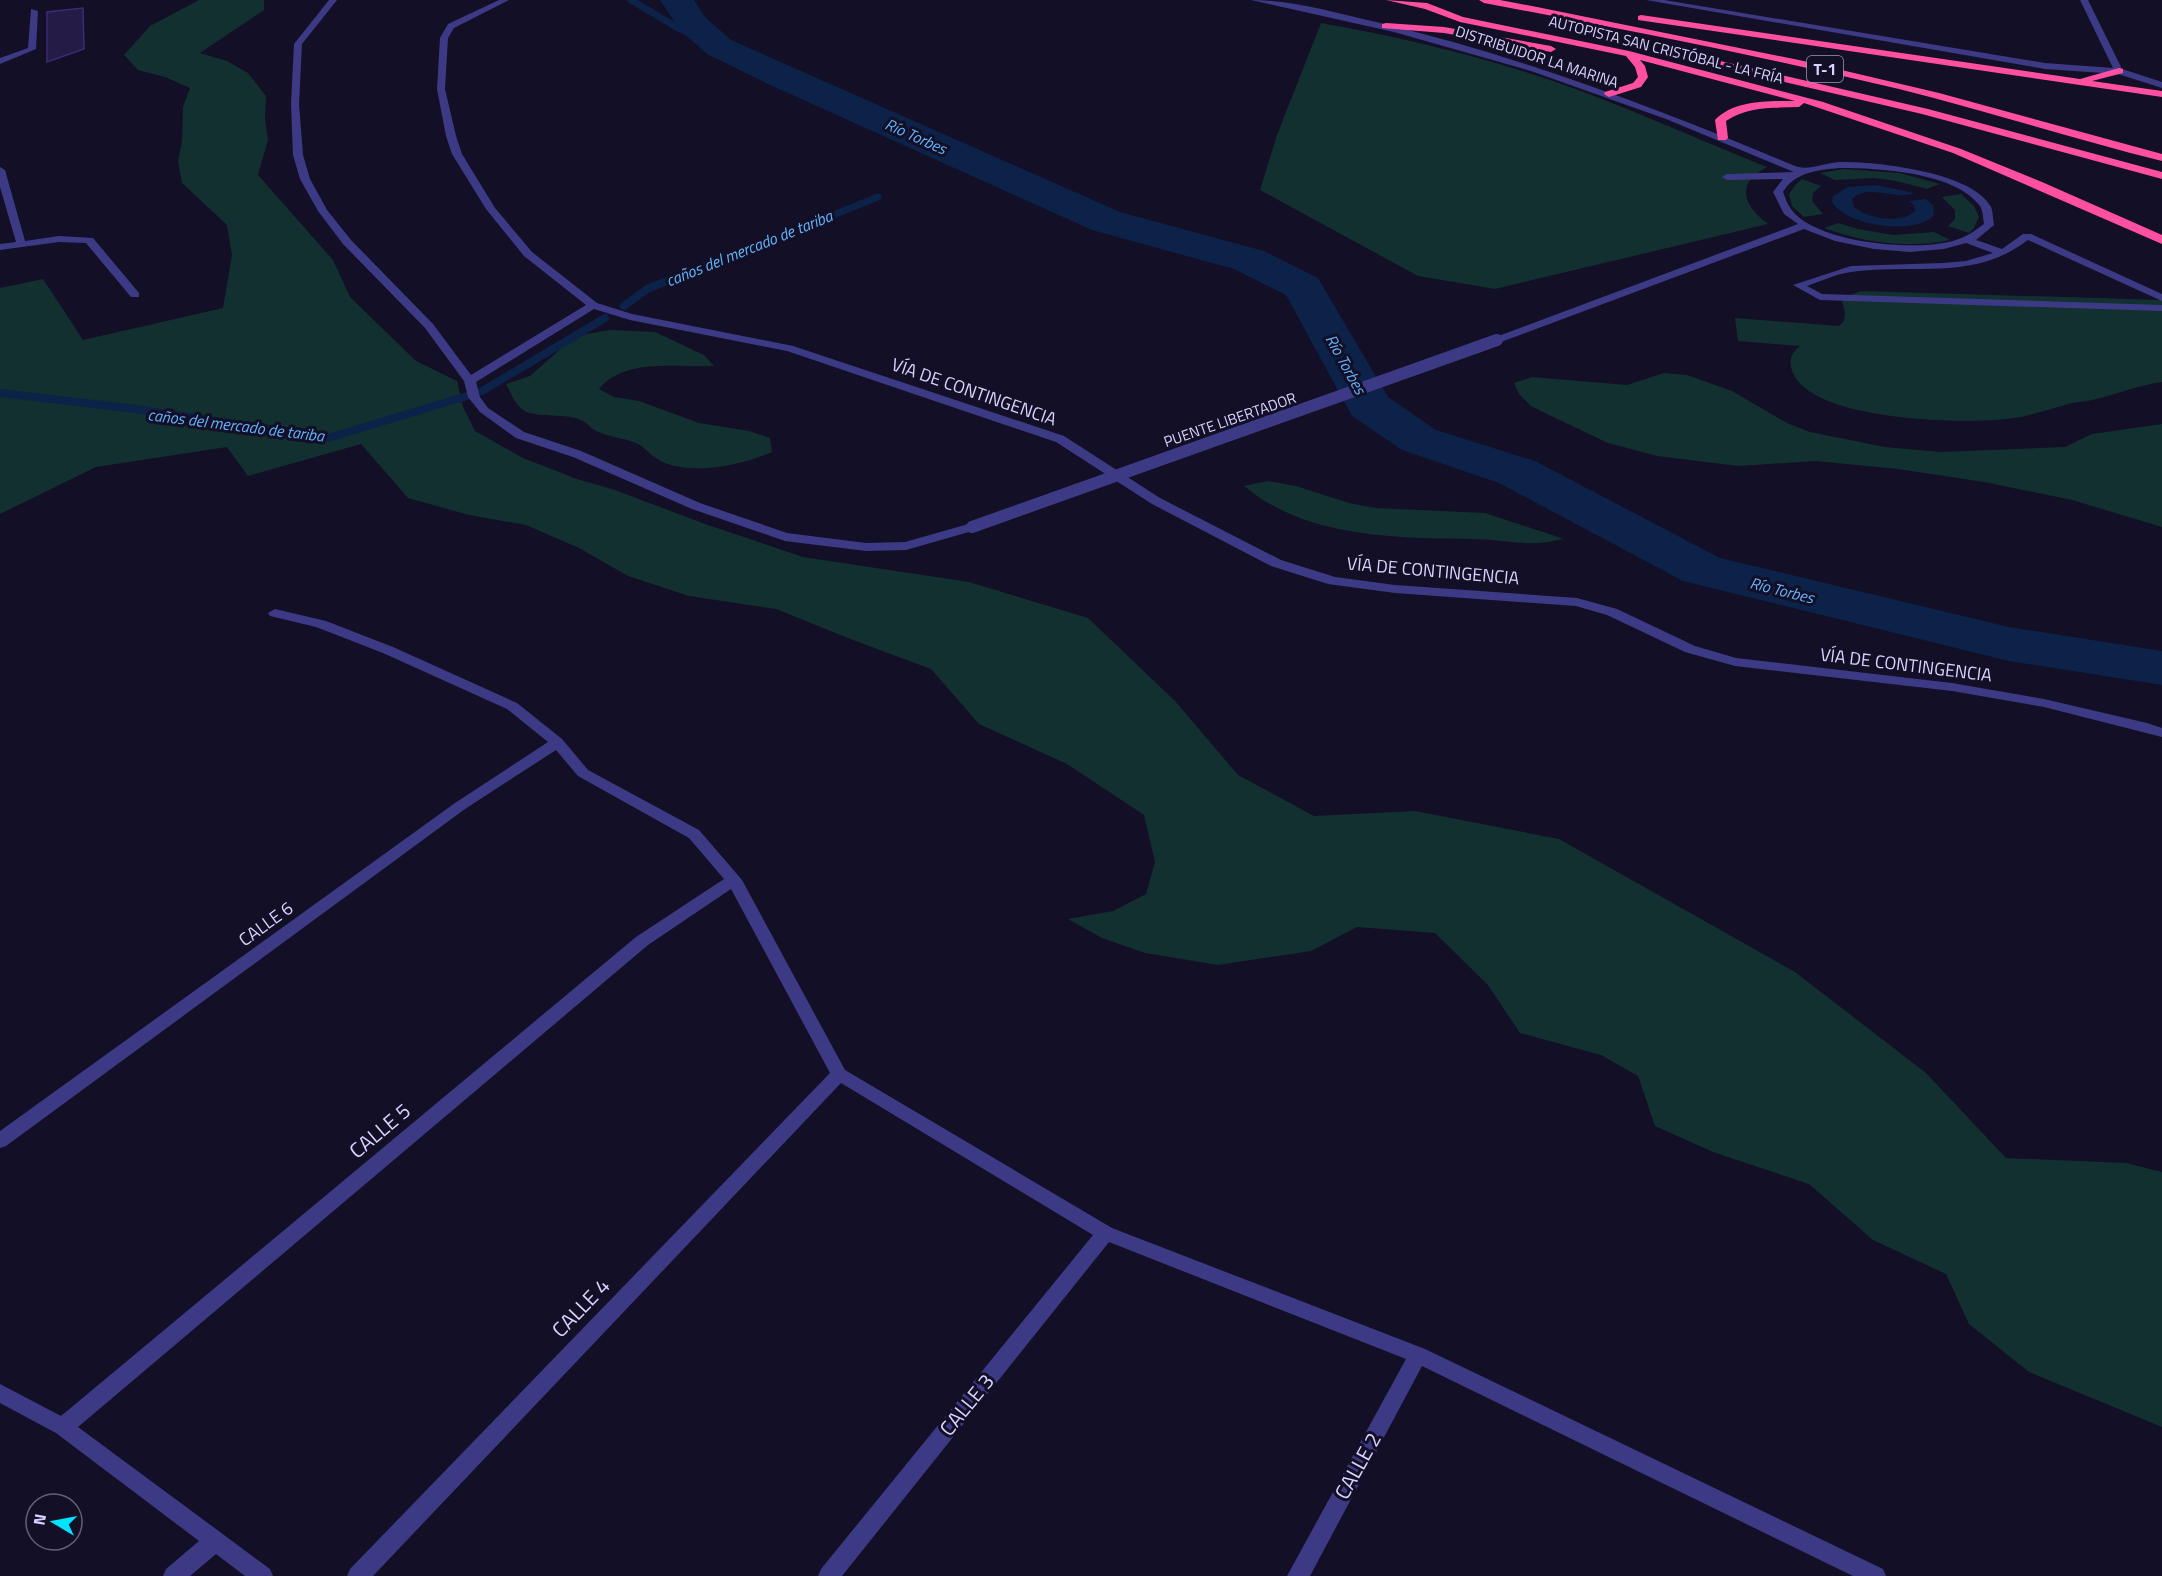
<svg xmlns="http://www.w3.org/2000/svg" width="2162" height="1576" viewBox="0 0 2162 1576" font-family="'Titillium Web',sans-serif">
  <rect width="100%" height="100%" fill="#130f26"/>
  <!-- green -->
  <path fill="#12302f" d="M199,0h65v10l-64,43 27,8 21,12 18,23 -1,23 3,21 -10,35 75,85 17,37 66,64 41,20 6,26 12,24 48,27 54,21 38,11 90,34 98,33 166,25 119,36 87,83 63,74 76,41 101,-5 144,28 236,133 131,101 80,85 120,5 36,9v255l-133,-55 -60,-48 -23,-50 -73,-34 -64,-56 -96,-32 -58,-26 -17,-50 -37,-21 -81,-22 -32,-48 -53,-52 -78,-6 -46,24 -93,14 -73,-12 -43,-15 -34,-19 45,-8 33,-17 9,-32 -11,-47 -77,-51 -88,-40 -48,-55 -78,-29 -77,-31 -87,-13 -61,-20 -49,-28 -53,-23 -57,-10 -61,-17 -47,-54 -113,32 -21,-29 -131,20 -96,47v-226l43,-9 40,61 140,-32 9,-53 -5,-30 -45,-42 -4,-22 4,-20 1,-34 7,-19 -25,-11 -27,-7 -14,-15 26,-29z
    M1321,23c85,15 171,36 252,65 65,24 129,53 194,79 -33,17 -23,39 1,57l-273,65 -77,-13 -158,-86 17,-55z
    M1844,169l56,4 40,11 -13,5 -31,-8 -22,-3 -39,2 -15,-7z
    M1802,179l19,7 -8,7 -1,8 11,13 -19,3 -12,-11 -3,-12 7,-10z
    M1961,194l13,12 5,11 -5,11 -5,5 -21,-7 7,-7v-9l-13,-13z
    M1838,223l20,6 35,6 41,-3 16,8c-42,9 -85,3 -126,-12z
    M1861,291l301,9v82c-24,3 -47,13 -70,18 -9,2 -19,2 -27,5 -19,5 -38,12 -58,14 -46,5 -185,2 -212,-42 -7,-12 -6,-23 5,-31l-62,-5 -3,-23 104,8 5,-5 1,-9 -3,-10 5,-6z
    M610,330l45,2 49,23 10,11c-36,2 -89,-9 -115,23l15,8 25,4 60,22 50,8 21,7 2,14c-29,13 -76,23 -107,11 -12,-4 -21,-17 -29,-20 -13,-5 -27,-6 -40,-12 -5,-3 -9,-8 -15,-11 -19,-9 -52,2 -64,-16 -5,-6 -7,-14 -11,-20l24,-8 37,-33 19,-9z
    M1664,373l23,2 45,16 55,32 23,9 75,15 55,5 125,-5 27,-13 70,-10v103l-90,-27 -88,-18 -86,-13 -82,-8 -78,5 -81,-10 -49,-13 -59,-28 -18,-9 -12,-12 -5,-11 18,-6 95,8z
    M1268,481l28,5 53,17 27,5 109,5 79,26c-9,1 -18,4 -27,4 -21,1 -43,-4 -64,-4 -77,-1 -167,-1 -229,-53z"/>
  <!-- water -->
  <path fill="#0c2248" d="M1876,185l38,8c-20,8 -45,-10 -62,6l2,8c14,11 46,18 61,4l-1,-6 -5,-4 16,-2 8,6 1,10c-18,21 -89,11 -102,-13l1,-6 15,-9z"/>
  <g fill="none" stroke-linecap="round" stroke-linejoin="round">
    <!-- stream-far1 -->
    <path stroke="#0c2248" stroke-width="7" d="M631,0l47,28 41,19
      M718,261l160,-64"/>
    <!-- stream -->
    <path stroke="#0c2248" stroke-width="8" d="M624,306l23,-17 74,-30
      M482,391l123,-73
      M0,393l136,16 192,29 139,-42"/>
    <!-- river -->
    <path fill="#0c2248" fill-rule="evenodd" d="M660,0h34l11,17 26,23 389,172 144,39 54,27 70,119 48,33 99,31 185,97 289,69 153,24v34l-153,-24 -326,-80 -184,-98 -97,-33 -50,-34 -66,-121 -52,-26 -142,-39 -324,-146 -61,-30 -26,-23z"/>
  </g>
  <!-- building -->
  <path fill="#241b47" stroke="#3b2d73" stroke-width="1.5" d="M83,8l1,41 -37,13v-50z"/>
  <g fill="none" stroke-linecap="round" stroke-linejoin="round">
    <!-- minor -->
    <path fill="#3d3a85" fill-rule="evenodd" d="M329,0h8l-35,44 -3,60 4,51 7,24 17,31 24,30 82,84 38,51 115,-70 -62,-49 -38,-47 -34,-55 -6,-18 -9,-47 3,-51 8,-14 51,-24h10l-55,28 -6,10 -3,51 11,47 6,18 33,54 37,44 65,51 35,11 161,32 271,90 96,62 121,62 54,17 60,8 182,13 40,11 78,37 41,12 216,25 92,16 103,24 15,5v9l-118,-30 -92,-16 -217,-25 -50,-14 -78,-37 -31,-9 -181,-13 -67,-9 -57,-18 -119,-62 -96,-62 -269,-91 -157,-31 -36,-11 -118,73 4,15 8,11 36,24 57,19 119,52 87,30 79,10 39,-1 67,-19 6,4 -2,3 -70,20 -40,1 -81,-10 -93,-32 -119,-52 -57,-19 -36,-26 -12,-15 -4,-16 -39,-53 -82,-84 -25,-33 -18,-32 -7,-24 -2,-51 3,-60z
      M1251,0c42,0 84,13 125,22 144,34 283,87 419,144 13,5 30,-3 44,-4 36,-1 134,10 152,45 2,5 2,13 3,18l-18,15 26,9 21,-15h8l131,60v7l-134,-61c-55,42 -114,23 -177,32 -15,2 -30,9 -44,14l15,8 340,11v6l-342,-11 -27,-15 58,-19 92,-3 23,-2 27,-8 -27,-10 -22,6 -34,3 -36,-3 -39,-8 -31,-12 -303,113h-8v-4l305,-114 -14,-10 -11,-22 10,-13 -56,1 -5,-3 5,-3 67,-2 -128,-53 -135,-48 -137,-39zM1839,168c39,0 116,4 141,38 3,5 3,12 4,18 -13,10 -25,17 -41,19 -37,7 -129,-1 -152,-34 -4,-5 -6,-12 -8,-17 12,-20 35,-22 56,-24z
      M1646,0h18l381,63 68,5 -33,-68h8l34,69 40,13v6l-44,-14 -73,-5z
      M31,9l7,2 -2,38 -36,15v-6l28,-10z
      M0,167l5,3 20,71 34,-5 34,2 46,55v4h-8l-45,-54 -27,-1 -59,8v-6l16,-2 -16,-55z
      M275,609l51,12 67,26 124,56 45,36 26,31 111,60 43,50 103,190 267,158 313,121 458,220 3,7h-33l-431,-210 -112,210h-23l119,-217 -297,-117 -267,334h-24l3,-7 272,-334 -252,-152 -468,493h-26l3,-7 480,-496 -99,-184 -83,56 -570,482 192,142 3,7h-28l-29,-22 -26,22h-27l3,-7 33,-28 -143,-108 -56,-30v-19l61,32 575,-479 88,-58 -35,-41 -111,-62 -22,-26 -91,59 -459,337 -6,2v-17l455,-328 93,-61 -41,-33 -124,-56 -67,-26 -46,-11 -2,-3z"/>
    <!-- highway -->
    <path fill="#ff4fa3" fill-rule="evenodd" d="M1386,0l41,3 36,14 166,34 194,51 138,47 81,33 120,53v9l-209,-91 -149,-50 -5,4c-26,1 -51,-1 -73,14l2,17 -2,2h-8l-3,-20c19,-20 53,-19 80,-19l-155,-41 5,6 3,11 -7,10 -32,10 -5,-3 1,-2 28,-9 5,-6 -3,-10 -9,-11 -166,-34 -35,-13z
      M1479,0h21l37,7 262,53 140,33 223,61v7c-88,-22 -175,-50 -263,-72 -138,-33 -276,-60 -415,-86z
      M1641,15l439,64 39,-11 4,1v4l-31,8 70,10v6l-524,-77v-4z
      M1386,23l58,4 107,19 5,3 -5,3 -107,-19 -62,-5v-4z
      M1703,57l225,52 234,63v7l-240,-65 -223,-52v-4z"/>
    <!-- minor-bridge -->
    <path stroke="#3d3a85" stroke-width="12" d="M972,527l525,-187"/>
  </g>
  <g text-anchor="middle" stroke-width="6" stroke-linejoin="round" paint-order="stroke">
    <!-- far-street labels -->
    <g font-size="15" fill="#d9d4ff" stroke="#130f26">
      <text transform="translate(1666 50) rotate(14)" y="5">AUTOPISTA SAN CRISTÓBAL - LA FRÍA</text>
      <text transform="translate(1537 57) rotate(18)" y="5">DISTRIBUIDOR LA MARINA</text>
      <text transform="translate(1230 420) rotate(-19)" y="5">PUENTE LIBERTADOR</text>
    </g>
    <!-- shield labels -->
    <rect fill="#130f26" stroke="#9e99be" stroke-width="1.5" x="1807" y="56" width="36" height="26" rx="4.5"/>
    <g font-size="16" font-weight="bold" fill="#d9d4ff">
      <text x="1825" y="75">T-1</text>
    </g>
    <!-- far-water labels -->
    <g font-size="16" font-style="italic" fill="#62b6ff" stroke="#130f26">
      <text transform="translate(916 136) rotate(24)" y="6">Río Torbes</text>
      <text transform="translate(749 248) rotate(-22)" y="6">caños del mercado de tariba</text>
      <text transform="translate(1346 364) rotate(61)" y="6">Río Torbes</text>
      <text transform="translate(236 425) rotate(7)" y="6">caños del mercado de tariba</text>
      <text transform="translate(1782 590) rotate(14)" y="6">Río Torbes</text>
    </g>
    <!-- street labels -->
    <g font-size="18" fill="#d9d4ff" stroke="#130f26">
      <text transform="translate(974 392) rotate(19)" y="6">VÍA DE CONTINGENCIA</text>
      <text transform="translate(1433 571) rotate(5)" y="6">VÍA DE CONTINGENCIA</text>
      <text transform="translate(1906 665) rotate(7)" y="6">VÍA DE CONTINGENCIA</text>
      <text transform="translate(266 924) rotate(-36)" y="6">CALLE 6</text>
    </g>
    <!-- near-street labels -->
    <g font-size="21" fill="#d9d4ff" stroke="#130f26">
      <text transform="translate(380 1131) rotate(-40)" y="7">CALLE 5</text>
      <text transform="translate(581 1308) rotate(-46)" y="7">CALLE 4</text>
      <text transform="translate(967 1405) rotate(-51)" y="7">CALLE 3</text>
      <text transform="translate(1358 1466) rotate(-61)" y="7">CALLE 2</text>
    </g>
  </g>
  <!-- north arrow -->
  <g transform="translate(54 1522) rotate(280)"><circle r="28" fill="#130f26" stroke="#625e7d" stroke-width="1.5"/>
  <path d="M0-4.5L10 22L0 15L-10 22Z" fill="#00e5ff"/>
  <text y="-9" font-size="16" font-weight="bold" text-anchor="middle" fill="#d9d4ff">N</text>
  </g>
</svg>
